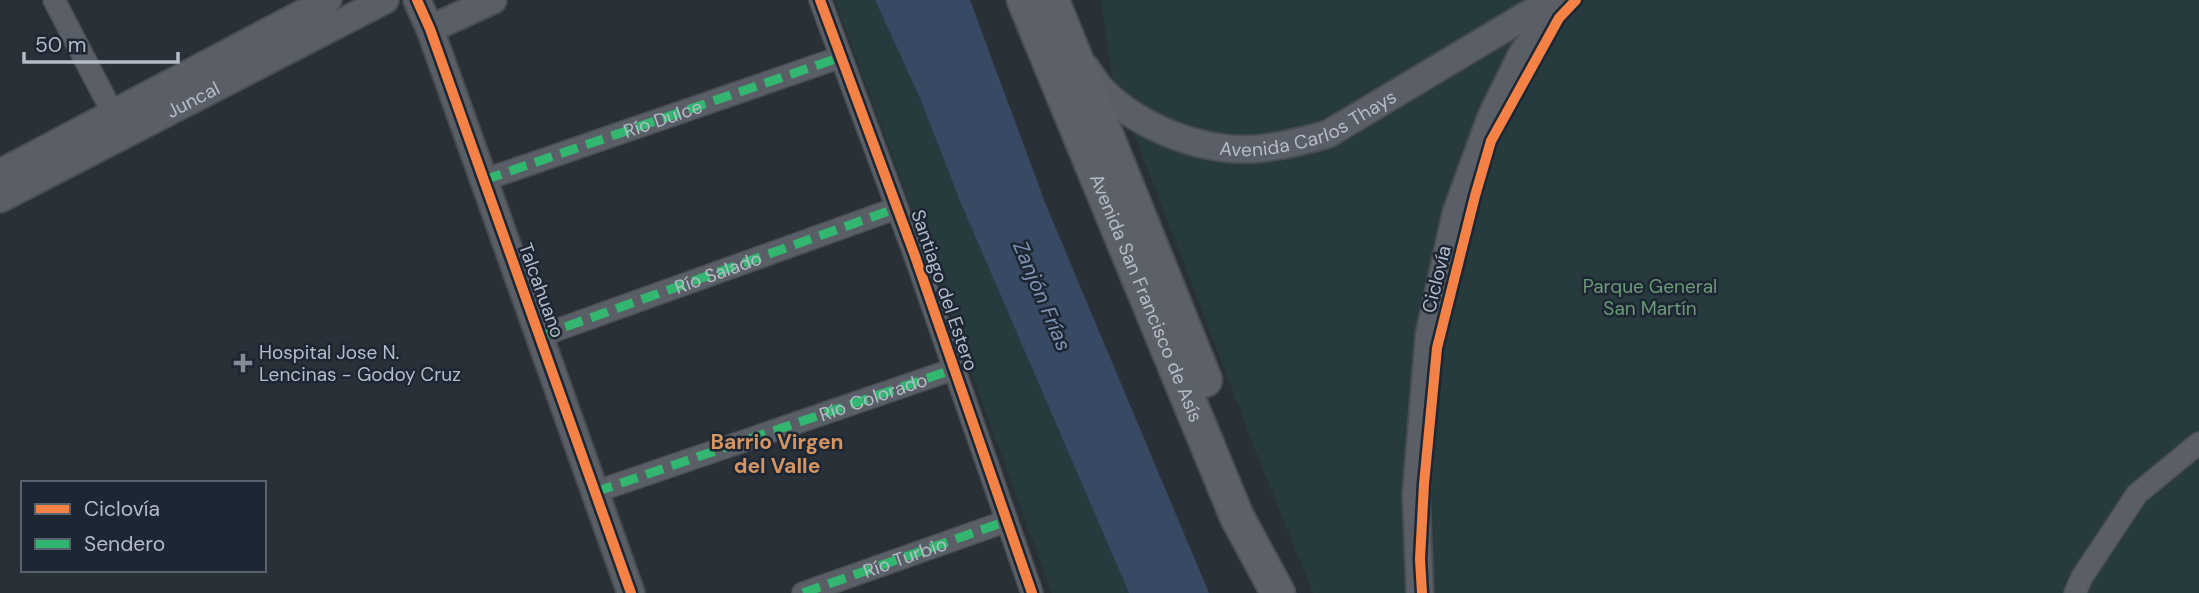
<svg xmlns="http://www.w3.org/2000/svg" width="2199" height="593" viewBox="0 0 2199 593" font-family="'DM Sans',sans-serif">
  <rect width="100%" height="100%" fill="#2a3038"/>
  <!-- green -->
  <path fill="#273a3e" d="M835,0h40l45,98 40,103 169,392h-77z
    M1101,0h1098v593h-886l-58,-144 -143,-373z"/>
  <!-- water -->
  <path fill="#384963" d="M875,0h95l76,205 163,388h-80l-169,-392 -40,-103z"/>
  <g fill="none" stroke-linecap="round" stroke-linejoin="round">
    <!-- minor casing -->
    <g stroke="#484c53" stroke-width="24">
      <g id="minor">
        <path d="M54,0l65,125"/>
        <path d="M820,0l95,256 117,337"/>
        <path id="s1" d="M484,180l357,-123"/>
        <path id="s2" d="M540,336l357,-128"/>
        <path d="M595,492l359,-123"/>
        <path id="s3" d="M803,593l204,-72"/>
        <path d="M2075,593l7,-16 55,-83 62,-51"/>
      </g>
    </g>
    <!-- tertiary casing -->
    <g stroke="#484c53" stroke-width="30">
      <g id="tertiary">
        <path d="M417,0l13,29 201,564"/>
        <path d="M430,29l63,-29"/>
        <path id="s4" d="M1086,68c5,7 10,16 16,22 38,38 99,62 152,59 26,-2 50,-8 74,-15l224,-134"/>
        <path d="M0,173l328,-173"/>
        <path id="s5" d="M0,199l385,-199"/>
        <path d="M1420,593l-4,-98 13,-160 27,-122 35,-96 31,-63 39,-54"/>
      </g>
    </g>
    <!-- primary casing -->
    <g stroke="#484c55" stroke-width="37">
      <g id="primary">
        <path id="s6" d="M1024,0l213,517 41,76"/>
        <path d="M1052,0l153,380"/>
      </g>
    </g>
    <!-- minor -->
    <use href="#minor" stroke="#5a5e66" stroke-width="21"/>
    <!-- tertiary -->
    <use href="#tertiary" stroke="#5a5e66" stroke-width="26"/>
    <!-- primary -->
    <use href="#primary" stroke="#5c6168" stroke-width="33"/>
    <!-- quiet -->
    <g stroke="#33b770" stroke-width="9" stroke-dasharray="18 9" stroke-linecap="butt">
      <path d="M484,180l357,-123"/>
      <path d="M540,336l357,-128"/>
      <path id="s7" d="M595,492l359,-123"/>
      <path d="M803,593l204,-72"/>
    </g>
    <!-- cycleway casing -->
    <g stroke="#1d2633" stroke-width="15">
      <path id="cycleway" d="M417,0l13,29 201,564
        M820,0l95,256 117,337
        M1422,593l-2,-34 4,-75 13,-136 38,-152 16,-55 68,-123 17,-18"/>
    </g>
    <!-- cycleway -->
    <use href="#cycleway" stroke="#f48246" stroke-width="10"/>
  </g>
  <!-- markers -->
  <path fill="#848b96" stroke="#1d2633" stroke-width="2.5" d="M239.5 352.5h7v7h7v7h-7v7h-7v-7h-7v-7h7z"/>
  <g text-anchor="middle" stroke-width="5" stroke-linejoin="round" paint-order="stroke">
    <!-- street labels -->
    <g font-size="19" fill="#b4bcc9" stroke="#1d2633">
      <text dy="7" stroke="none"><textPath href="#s5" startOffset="217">Juncal</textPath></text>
      <text dy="7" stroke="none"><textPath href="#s4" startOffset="254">Avenida Carlos Thays</textPath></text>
      <text dy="7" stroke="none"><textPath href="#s1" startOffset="189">Río Dulce</textPath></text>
      <text dy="7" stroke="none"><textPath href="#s2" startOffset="189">Río Salado</textPath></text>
      <text transform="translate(1436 279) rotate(-76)" y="7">Ciclovía</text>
      <text transform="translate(542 290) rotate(70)" y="7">Talcahuano</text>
      <text transform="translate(945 290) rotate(71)" y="7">Santiago del Estero</text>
      <text dy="7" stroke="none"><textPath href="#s6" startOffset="322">Avenida San Francisco de Asís</textPath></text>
      <text dy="7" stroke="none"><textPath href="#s7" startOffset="294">Río Colorado</textPath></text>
      <text dy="7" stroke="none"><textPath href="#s3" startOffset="108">Río Turbio</textPath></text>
    </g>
    <!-- park labels -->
    <g font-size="19" fill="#6b9a76" stroke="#1d2633">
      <text x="1650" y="293">Parque General<tspan x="1650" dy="22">San Martín</tspan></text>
    </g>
    <!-- poi labels -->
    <g font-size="19" fill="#b4bcc9" stroke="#1d2633" text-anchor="start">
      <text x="259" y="359">Hospital Jose N.<tspan x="259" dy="22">Lencinas - Godoy Cruz</tspan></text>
    </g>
    <!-- water labels -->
    <g font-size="21" font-style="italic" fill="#7c92b1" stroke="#1d2633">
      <text transform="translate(1042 296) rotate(67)" y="7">Zanjón Frías</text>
    </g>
    <!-- neighbourhood labels -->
    <g font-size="21" font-weight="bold" fill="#d59563" stroke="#1d2633">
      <text x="777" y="449">Barrio Virgen<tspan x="777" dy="24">del Valle</tspan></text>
    </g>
  </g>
  <!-- legend -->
  <rect x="21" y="481" width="245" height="91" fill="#1d2633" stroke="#59626f" stroke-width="2"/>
  <rect x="35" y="504" width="35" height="10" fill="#f48246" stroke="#59626f" stroke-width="2"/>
  <text x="84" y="516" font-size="21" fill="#b4bcc9">Ciclovía</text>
  <rect x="35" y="539" width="35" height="10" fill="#33b770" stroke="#59626f" stroke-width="2"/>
  <text x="84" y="551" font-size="21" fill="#b4bcc9">Sendero</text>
  <!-- scale -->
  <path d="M24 52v10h154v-10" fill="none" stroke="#b4bcc9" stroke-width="3.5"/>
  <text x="35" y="52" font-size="21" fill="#b4bcc9" stroke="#1d2633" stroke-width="5" paint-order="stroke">50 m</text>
</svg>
